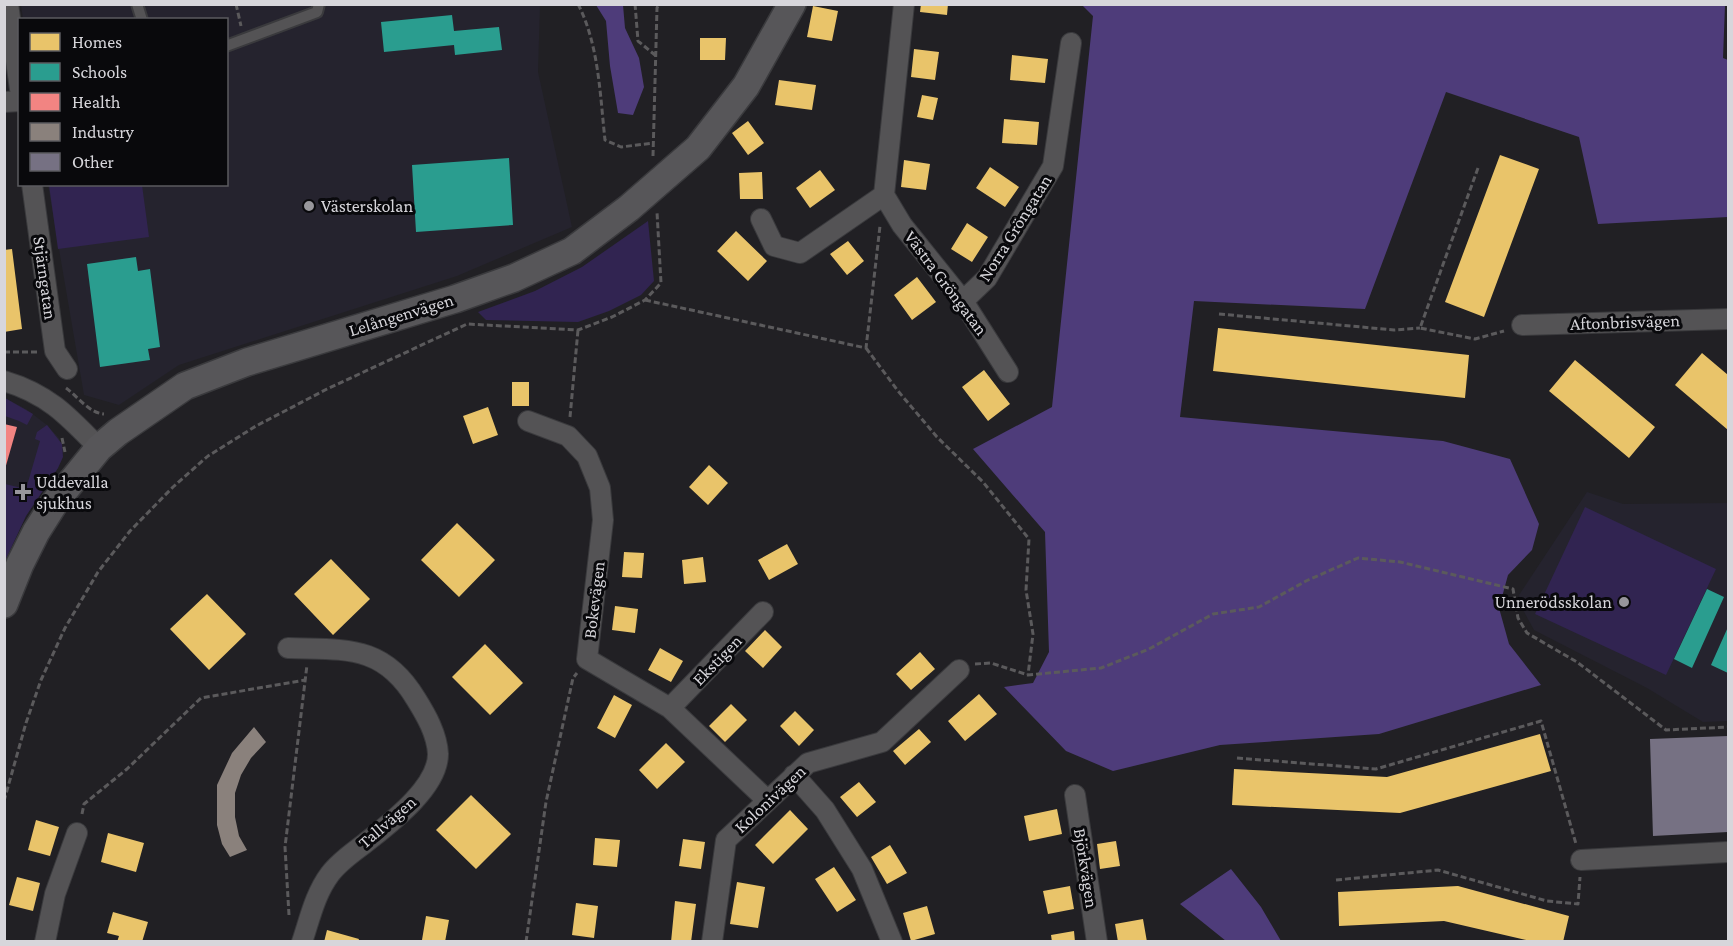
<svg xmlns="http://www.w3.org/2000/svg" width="1733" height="946" viewBox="0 0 1733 946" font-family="'Crimson Pro',serif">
  <rect width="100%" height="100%" fill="#212024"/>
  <!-- built -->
  <path fill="#25232e" d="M21,5h519l-2,67 34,155 -115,49 -278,89 -60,40 -35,-10 -36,-210 178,-1v-164l-203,-1z
    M5,398l21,11 21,16 12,13 4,12 -5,18 -32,48 -21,44z
    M1587,492l36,12 105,-1v218l-25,1 -56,-34 -113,-58 -12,-22 -3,-13z"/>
  <!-- green -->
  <path fill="#312451" d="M49,185h93l7,52 -91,12z
    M648,221l6,60 -13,14 -32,16 -31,11 -92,-2 -8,-8 57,-21 47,-24z
    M5,398l28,16 -6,11 -8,-4 -14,-5z
    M47,425l15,19 1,13 -5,11 -32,48 -21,45v-77l21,5 14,-48 -5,-2 2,-7z
    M1585,507l131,62 -50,106 -131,-61z"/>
  <!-- forest -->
  <path fill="#4e3c7a" d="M596,5h27l2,23 14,30 5,29 -11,28 -15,-2 -8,-47 -4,-45z
    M1082,5h643l-2,53 5,2v157l-130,7 -19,-87 -133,-45 -81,217 -171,-8 -14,116 263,24 67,18 29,65 -7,26 -24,25 -9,33 10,36 32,41 -162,49 -159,11 -107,26 -47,-20 -62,-64 29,-4 16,-31 -4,-120 -72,-83 79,-42 41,-391z
    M1231,869l30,38 20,34h-55l-46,-37z"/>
  <!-- homes -->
  <path fill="#e9c46a" d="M921,4h27l-1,11 -27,-3z
    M813,6l25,5 -6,30 -25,-4z
    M700,38h26l-1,22h-25z
    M914,49l25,3 -4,28 -24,-3z
    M1012,55l36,4 -3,24 -35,-3z
    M779,80l37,5 -4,25 -37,-5z
    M922,95l16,3 -5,22 -16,-3z
    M1004,119l35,3 -2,23 -35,-2z
    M748,121l16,22 -16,12 -16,-22z
    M1500,155l39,14 -55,148 -39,-15z
    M904,160l26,4 -4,26 -25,-3z
    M990,167l29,20 -14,20 -29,-19z
    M820,170l15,20 -25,18 -14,-20z
    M762,172l1,27h-23l-1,-26z
    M967,223l21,14 -16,25 -21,-13z
    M736,231l31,30 -19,20 -31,-30z
    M848,241l16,20 -17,14 -17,-21z
    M12,249l10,80 -18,3v-82z
    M917,277l19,25 -24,18 -18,-25z
    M1218,328l251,27 -4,43 -252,-27z
    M1702,353l26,22v55l-53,-45z
    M1575,360l80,67 -26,31 -80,-67z
    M984,370l26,34 -22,17 -26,-34z
    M512,382h17v24h-17z
    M488,407l10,28 -25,9 -10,-28z
    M709,465l19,18 -20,22 -19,-18z
    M457,523l38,37 -36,37 -38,-37z
    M787,544l11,20 -29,16 -11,-20z
    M624,552l20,1 -2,25 -20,-1z
    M703,557l3,25 -22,2 -2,-24z
    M331,559l39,40 -37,36 -39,-41z
    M207,594l39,40 -37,36 -39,-41z
    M615,606l23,3 -3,24 -23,-3z
    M765,630l17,17 -19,21 -18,-17z
    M485,644l38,39 -33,32 -38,-38z
    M660,648l23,13 -12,21 -23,-12z
    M920,652l15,17 -24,21 -15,-16z
    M979,694l18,20 -32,27 -17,-20z
    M614,695l18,10 -17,33 -18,-10z
    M731,704l16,16 -22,22 -16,-16z
    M795,711l19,19 -15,16 -19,-20z
    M919,729l12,13 -26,23 -12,-14z
    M1540,734l11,37 -151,42 -168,-8 2,-36 153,8z
    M666,743l19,19 -28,27 -18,-19z
    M859,782l17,20 -19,15 -17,-20z
    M471,795l40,39 -35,35 -40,-39z
    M1057,809l5,25 -33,7 -5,-25z
    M790,810l18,19 -35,35 -18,-19z
    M36,820l23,7 -9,29 -22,-6z
    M108,833l36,10 -8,29 -35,-10z
    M595,838l25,2 -3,27 -24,-2z
    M683,839l22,3 -4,27 -22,-3z
    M1116,841l4,25 -20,3 -3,-25z
    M890,845l17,28 -20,11 -16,-27z
    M834,867l22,33 -19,12 -22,-33z
    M17,877l23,6 -7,28 -24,-6z
    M737,882l28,5 -7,41 -28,-4z
    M1070,886l4,23 -26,5 -5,-23z
    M1458,886l111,30 -6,26h-28l-91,-21 -105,5 -1,-34z
    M675,901l21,3 -5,38h-20z
    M576,903l22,3 -4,32 -22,-3z
    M927,906l8,28 -24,7 -8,-28z
    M113,912l35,10 -6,20h-25l2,-6 -12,-3z
    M426,916l23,4 -4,22 -23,-2z
    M1143,919l4,23h-29l-3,-18z
    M327,930l32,9 -1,3h-34z
    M1074,931l1,11h-23l-1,-7z"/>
  <!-- schools -->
  <path fill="#2a9d8f" d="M452,15l2,16 45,-4 3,23 -47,5 -1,-10 -70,7 -3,-30z
    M509,158l4,67 -97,7 -4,-67z
    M136,257l2,14 12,-2 10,78 -12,2 2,11 -50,7 -13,-103z
    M1707,589l17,8 -32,71 -18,-9z
    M1728,627v46l-17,-8z"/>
  <!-- health -->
  <path fill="#f28482" d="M4,424l13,3 -12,42h-1z"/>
  <!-- industry -->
  <path fill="#8a817c" d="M254,727l12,15 -15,16 -10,17 -6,18v24l4,19 8,14 -17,7 -8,-13 -5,-19v-40l15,-32z"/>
  <!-- building -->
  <path fill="#767183" d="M1728,736v96l-75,4 -3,-97z"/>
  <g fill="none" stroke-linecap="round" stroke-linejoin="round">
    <!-- lane casing -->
    <g stroke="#3a3a3d" stroke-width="14">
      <path id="lane" d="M137,4l5,16
        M226,46l91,-34 2,-8"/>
    </g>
    <!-- street casing -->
    <g stroke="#3a3a3d" stroke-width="22">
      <path id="street" d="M8,4l12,85
        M904,4l-20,191 18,30 61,76 45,71
        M4,102l16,-1
        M32,184l23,167 12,18
        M761,219l13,27 26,7 84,-58
        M963,301l24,-23 66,-112 18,-123
        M1522,325l206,-6
        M4,381c44,13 64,35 95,67
        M528,421l40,15 19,20 13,32 3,32 -16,139 83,49 97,92
        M288,648c57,2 95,-4 128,51 10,16 21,35 22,55 0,34 -49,70 -74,90 -12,9 -25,18 -34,30 -15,20 -20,44 -28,68
        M670,708l93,-96
        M794,775l31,35 37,59 30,73
        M1075,795l22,147
        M1581,860l147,-8
        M45,942l10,-48 22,-61
        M712,942l14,-102 82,-77 74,-21 77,-72"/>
    </g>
    <!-- secondary casing -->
    <g stroke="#3a3a3d" stroke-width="30">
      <path id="secondary" d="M4,604l16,-40 16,-32 19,-30 44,-54 19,-16 67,-46 62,-24 208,-63 59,-21 58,-27 57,-43 69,-60 48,-62 46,-82"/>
    </g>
    <!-- path -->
    <path stroke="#5b5a5c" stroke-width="3" stroke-dasharray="6 3" stroke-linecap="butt" d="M236,4l5,22
      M578,4c21,41 22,91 27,136l16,7 32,-4
      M635,4l3,37 17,14
      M653,156l4,-148 2,-4
      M1478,168l-58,160 55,11 29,-8
      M645,300l221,48 14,-122
      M1219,314l175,16 26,-2
      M866,348l32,43 39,46 46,45 46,57 -3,51 7,44 -5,41
      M4,352h33
      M66,388c11,8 23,25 38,26
      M570,417l8,-87
      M62,438l3,14
      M975,664l16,-1 37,12 73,-7 48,-19 64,-35 46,-7 47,-26 52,-23 42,4 113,27 5,29 9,15 50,29 89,68 62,-3
      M1237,758l139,11 165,-48 35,123
      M4,801l22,-78 15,-43 24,-52 33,-56 32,-41 43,-44 35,-31 48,-30 71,-37 140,-65 111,6 34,-13 33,-17 16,-17 -4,-71
      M82,814l2,-10 43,-35 74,-71 104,-18
      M1336,880l102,-10 109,31 31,3 2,-27
      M289,915l-4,-68 22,-182
      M526,942l20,-140 27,-124 4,-5"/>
    <!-- lane -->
    <use href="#lane" stroke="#545355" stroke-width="10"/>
    <!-- street -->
    <use href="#street" stroke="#545355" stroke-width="20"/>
    <!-- secondary -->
    <use href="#secondary" stroke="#575659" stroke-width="27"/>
  </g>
  <!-- markers -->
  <g fill="#97969b" stroke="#09090c" stroke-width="2">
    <circle cx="309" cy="206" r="6"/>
    <path d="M20 483h6v6h6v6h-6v6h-6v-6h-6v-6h6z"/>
    <circle cx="1624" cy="602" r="6"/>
  </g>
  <g text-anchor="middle" stroke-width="6" stroke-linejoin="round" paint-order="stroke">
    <!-- poi labels -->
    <g font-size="18" fill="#d7d6db" stroke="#09090c" text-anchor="start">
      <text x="321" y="212">Västerskolan</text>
      <text x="36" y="488">Uddevalla<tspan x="36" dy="21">sjukhus</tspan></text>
      <text x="1612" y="608" text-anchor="end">Unnerödsskolan</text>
    </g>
    <!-- street labels -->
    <g font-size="18" fill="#d7d6db" stroke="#09090c">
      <text transform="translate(1015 228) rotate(-58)" y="6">Norra Gröngatan</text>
      <text transform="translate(45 278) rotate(82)" y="6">Stjärngatan</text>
      <text transform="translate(946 283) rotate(53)" y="6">Västra Gröngatan</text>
      <text transform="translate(401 315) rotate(-17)" y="6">Lelångenvägen</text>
      <text transform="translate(1625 322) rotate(-2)" y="6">Aftonbrisvägen</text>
      <text transform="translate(594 600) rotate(-83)" y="6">Bokevägen</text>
      <text transform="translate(717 660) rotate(-46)" y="6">Ekstigen</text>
      <text transform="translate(770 799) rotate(-43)" y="6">Kolonivägen</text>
      <text transform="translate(387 822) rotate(-41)" y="6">Tallvägen</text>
      <text transform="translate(1086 868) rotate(81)" y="6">Björkvägen</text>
    </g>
  </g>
  <!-- border -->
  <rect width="1733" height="946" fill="none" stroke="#d7d6db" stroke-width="12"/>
  <!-- legend -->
  <rect x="18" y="18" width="210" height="168" fill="#09090c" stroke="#5b5b5f" stroke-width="1.5"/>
  <rect x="30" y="33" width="30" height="18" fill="#e9c46a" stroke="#5b5b5f" stroke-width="1.5"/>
  <text x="72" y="48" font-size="18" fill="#d7d6db">Homes</text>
  <rect x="30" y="63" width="30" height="18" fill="#2a9d8f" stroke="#5b5b5f" stroke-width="1.5"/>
  <text x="72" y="78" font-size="18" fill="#d7d6db">Schools</text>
  <rect x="30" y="93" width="30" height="18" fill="#f28482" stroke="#5b5b5f" stroke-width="1.5"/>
  <text x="72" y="108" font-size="18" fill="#d7d6db">Health</text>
  <rect x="30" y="123" width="30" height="18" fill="#8a817c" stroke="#5b5b5f" stroke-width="1.5"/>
  <text x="72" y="138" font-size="18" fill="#d7d6db">Industry</text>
  <rect x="30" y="153" width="30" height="18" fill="#767183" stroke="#5b5b5f" stroke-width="1.5"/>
  <text x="72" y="168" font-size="18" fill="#d7d6db">Other</text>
</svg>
